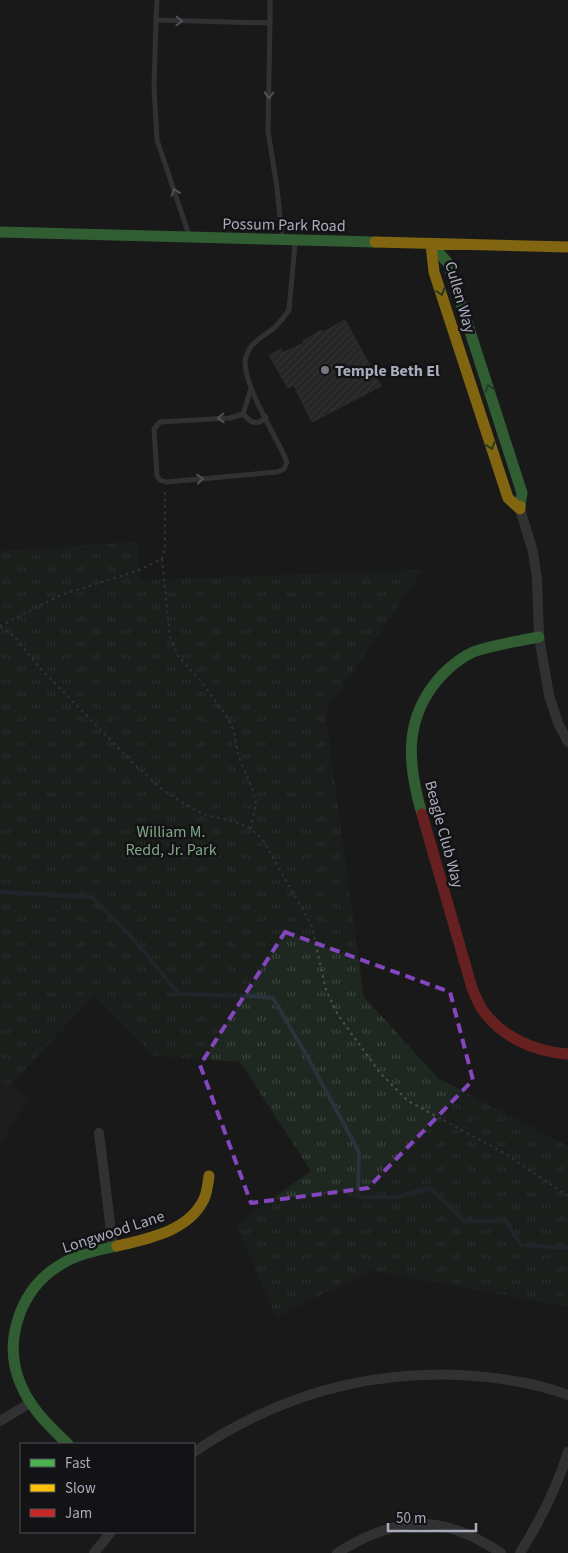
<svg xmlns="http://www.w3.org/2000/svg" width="568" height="1553" viewBox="0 0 568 1553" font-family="'Source Sans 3',sans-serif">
  <defs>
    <pattern id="park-tufts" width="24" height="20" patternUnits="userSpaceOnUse" patternTransform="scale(1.25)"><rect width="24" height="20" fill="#1e2720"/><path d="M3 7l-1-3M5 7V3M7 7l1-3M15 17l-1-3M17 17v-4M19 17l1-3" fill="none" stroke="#3c443e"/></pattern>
    <pattern id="building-hatch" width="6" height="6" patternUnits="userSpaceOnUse" patternTransform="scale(1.25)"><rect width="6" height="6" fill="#353537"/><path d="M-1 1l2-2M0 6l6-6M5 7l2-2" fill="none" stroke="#4f5052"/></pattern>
  </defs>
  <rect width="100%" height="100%" fill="#191919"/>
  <!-- built -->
  <path fill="#232325" d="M0,1080l29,17 -29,47z"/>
  <!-- park -->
  <path fill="url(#park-tufts)" d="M137,542l4,38 282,-10 -98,142 39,285 74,81 130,68v161l-196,-37 -96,47 -40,-92 75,-54 -71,-109 -86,-6 -60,-61 -84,91 -10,-6v-529z"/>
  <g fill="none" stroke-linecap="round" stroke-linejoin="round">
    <!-- stream -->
    <path stroke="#2a323c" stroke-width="4" d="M0,892l92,5 37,37 50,60 72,2 22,2 39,67 47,87 -1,45h39l33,-9 35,33h41l15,24 47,3"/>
  </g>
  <!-- building -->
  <path fill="url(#building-hatch)" stroke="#414245" d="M345,320l36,66 -69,36 -18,-37 -6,3 -19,-33 12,-6 1,4 22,-10 -1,-2 18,-11 2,2z"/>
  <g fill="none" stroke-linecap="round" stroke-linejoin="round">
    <!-- path -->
    <path stroke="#4f5055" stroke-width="2" stroke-dasharray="2.5 4" stroke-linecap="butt" d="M162,559l8,78 8,19 22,24 28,38 6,14 5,26 14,32 3,13 -5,26
      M0,626l61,-31 76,-24 25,-12 3,-13v-56
      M0,627l11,6 31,37 91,93 31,28 29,18 13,6 30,7 15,7 12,11 48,84 15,66 12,25 42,58 28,28 96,52 64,43"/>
    <!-- lane -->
    <path stroke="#4e4f53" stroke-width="5" d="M156,20l1,-20
      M270,23v-23
      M189,235l-32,-95 -3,-53 2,-67 114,3 -2,108 9,57 5,49
      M251,389l-8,25 -13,4 -70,4 -6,7 3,47 3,4 6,2 111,-10 7,-3 3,-7c-11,-27 -42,-73 -42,-100 0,-5 3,-10 5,-14 6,-9 17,-14 24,-20 6,-6 11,-12 15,-18l6,-66
      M243,414c7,8 14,13 23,3"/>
    <!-- street -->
    <path stroke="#4e4f53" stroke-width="10" d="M520,509l13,43 4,27 2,58 10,58 9,28 10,19
      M99,1133l14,114
      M0,1421l30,-18
      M194,1452c81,-55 168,-81 266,-77 36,2 74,7 108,20
      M94,1553l17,-21
      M337,1553c61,-38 104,-40 164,0
      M520,1553c20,-32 37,-65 48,-101"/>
    <!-- fast -->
    <path stroke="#4caf50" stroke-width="11" d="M0,232l375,10
      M431,244l17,19 74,230 -2,13
      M422,814c-15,-51 -19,-97 20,-139 10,-10 23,-21 37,-25 19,-6 40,-9 60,-13
      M68,1444c-18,-17 -37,-35 -47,-59 -19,-43 -1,-96 39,-120 17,-11 38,-15 57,-19"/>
    <!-- slow -->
    <path stroke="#ffc107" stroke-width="11" d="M375,242l193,5
      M431,244l3,28 74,226 12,11v-3
      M117,1246c31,-7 72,-15 87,-47 3,-6 4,-16 5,-23"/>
    <!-- jam -->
    <path stroke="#c62828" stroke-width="11" d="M422,814l50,174c3,7 6,15 10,21 19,28 53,43 86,45"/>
  </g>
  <!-- one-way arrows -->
  <defs><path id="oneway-chevron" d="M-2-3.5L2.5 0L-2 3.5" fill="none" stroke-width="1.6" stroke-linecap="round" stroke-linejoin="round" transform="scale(1.25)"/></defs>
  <g stroke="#9295a1">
    <use href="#oneway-chevron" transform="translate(179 21) rotate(2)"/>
    <use href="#oneway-chevron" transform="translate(269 95) rotate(91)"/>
    <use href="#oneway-chevron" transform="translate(175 192) rotate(-109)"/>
    <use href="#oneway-chevron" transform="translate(221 418) rotate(177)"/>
    <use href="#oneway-chevron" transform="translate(200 479) rotate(-5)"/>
  </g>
  <g stroke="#306132">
    <use href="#oneway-chevron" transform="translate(441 292) rotate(72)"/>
    <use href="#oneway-chevron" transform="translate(489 388) rotate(-108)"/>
    <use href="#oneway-chevron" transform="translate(491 446) rotate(72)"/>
  </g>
  <!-- marked area -->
  <path d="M0 0H568V1553H0ZM285,932l165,60 23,88 -105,108 -117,15 -51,-138z" fill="#191919" fill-opacity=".55" fill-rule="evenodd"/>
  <path fill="none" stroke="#8446be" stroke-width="4" stroke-dasharray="10 6" stroke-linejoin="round" d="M285,932l165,60 23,88 -105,108 -117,15 -51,-138z"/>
  <!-- markers -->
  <circle fill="#777982" stroke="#131315" stroke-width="2" cx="325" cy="370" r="5"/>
  <g text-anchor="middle" stroke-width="5" stroke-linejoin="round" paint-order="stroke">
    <!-- street labels -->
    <g font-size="16" fill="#a9acbb" stroke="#131315">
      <text transform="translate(284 224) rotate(1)" y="6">Possum Park Road</text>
      <text transform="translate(461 297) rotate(74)" y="6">Cullen Way</text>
      <text transform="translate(445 834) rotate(75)" y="6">Beagle Club Way</text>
      <text transform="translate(113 1231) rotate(-18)" y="6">Longwood Lane</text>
    </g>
    <!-- poi labels -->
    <g font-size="16" font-weight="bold" fill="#a9acbb" stroke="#131315" text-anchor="start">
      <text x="335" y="376">Temple Beth El</text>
    </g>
    <!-- park labels -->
    <g font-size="16" fill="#7fa786" stroke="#131315">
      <text x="171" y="837">William M.<tspan x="171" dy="18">Redd, Jr. Park</tspan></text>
    </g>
  </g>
  <!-- legend -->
  <rect x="20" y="1443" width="175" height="90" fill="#131315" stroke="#4f5057"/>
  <rect x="30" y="1459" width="25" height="8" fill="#4caf50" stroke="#4f5057"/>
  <text x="65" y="1468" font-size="15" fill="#a9acbb">Fast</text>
  <rect x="30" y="1484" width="25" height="8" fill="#ffc107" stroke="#4f5057"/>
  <text x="65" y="1493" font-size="15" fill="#a9acbb">Slow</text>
  <rect x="30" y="1509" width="25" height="8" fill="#c62828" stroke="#4f5057"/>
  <text x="65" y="1518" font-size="15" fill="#a9acbb">Jam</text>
  <!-- scale -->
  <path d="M388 1523v8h88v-8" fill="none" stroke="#a9acbb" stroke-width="2.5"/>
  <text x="396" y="1523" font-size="15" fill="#a9acbb" stroke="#131315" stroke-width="4" paint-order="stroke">50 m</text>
</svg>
